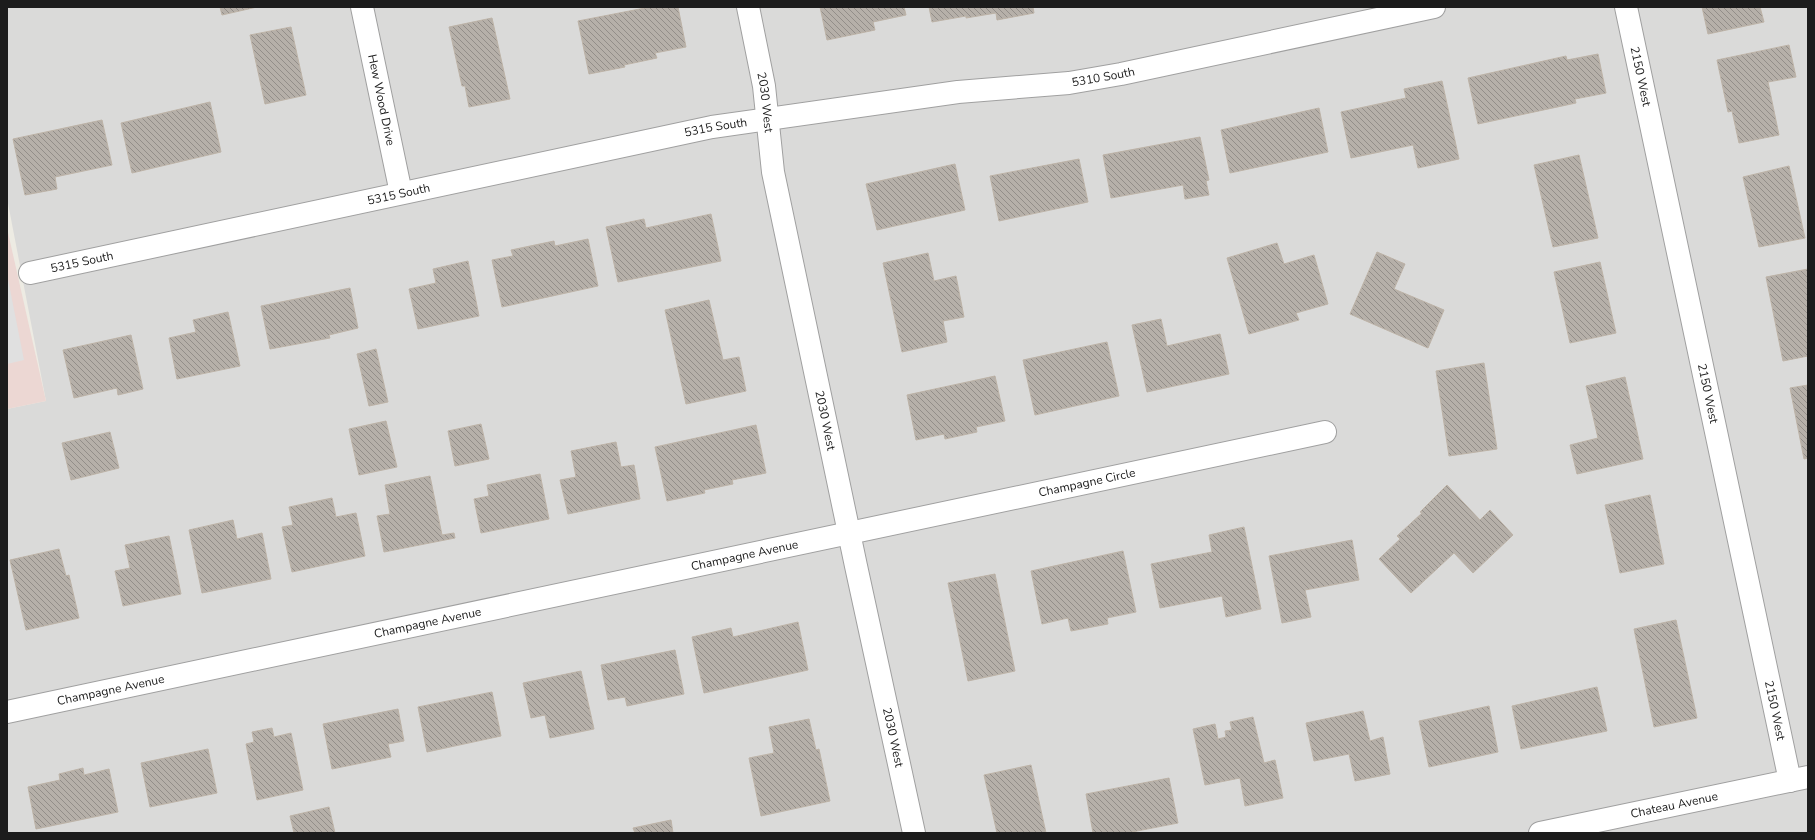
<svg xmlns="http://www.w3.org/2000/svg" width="1815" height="840" viewBox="0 0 1815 840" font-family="'Nunito Sans',sans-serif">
  <defs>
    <pattern id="building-back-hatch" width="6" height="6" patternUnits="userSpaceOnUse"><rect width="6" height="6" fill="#b6b0a9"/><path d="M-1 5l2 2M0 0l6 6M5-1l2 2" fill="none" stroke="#938e89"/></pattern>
  </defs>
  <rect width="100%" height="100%" fill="#edebe3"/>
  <!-- residential -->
  <path fill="#dadad9" d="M7,7h1801v826h-1801v-424l39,-8 -39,-203z"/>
  <!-- commercial -->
  <path fill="#ecd7d3" d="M7,228l39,173 -39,8z"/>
  <!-- parking -->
  <path fill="#e0e0e0" d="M7,274l17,86 -17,4z"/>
  <!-- building -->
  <path fill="url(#building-back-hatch)" stroke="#bdb3a7" d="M220,7h37l-35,8z
    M650,7h28l8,40 -31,6 2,5 -33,7 1,2 -36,7 -11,-53z
    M820,7h84l2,8 -33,7 2,8 -48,10z
    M929,7h104l1,6 -37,7 -1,-7 -30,5v-2l-34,6z
    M1702,7h58l4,15 -56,12z
    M492,18l18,81 -41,8 -4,-21h-3l-13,-59z
    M291,27l15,68 -41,9 -15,-69z
    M1789,45l7,32 -28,5 11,53 -40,8 -7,-32 -4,1 -11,-52z
    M1598,54l8,39 -31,6 1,4 -98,21 -10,-46 98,-22 1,4z
    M1442,81l17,78 -41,9 -5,-23 -62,13 -10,-46 65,-14 -2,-9z
    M210,102l11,50 -89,21 -11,-50z
    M1319,108l9,44 -98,21 -9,-43z
    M102,120l10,45 -57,12 2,12 -32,6 -12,-56z
    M1200,137l9,43 -3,1 3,14 -24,4 -2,-14 -72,13 -8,-43z
    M1579,155l19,83 -45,9 -19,-82z
    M1079,159l9,43 -89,19 -9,-45z
    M955,164l10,46 -88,20 -11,-46z
    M1789,166l16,72 -46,9 -16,-70z
    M711,214l10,47 -103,21 -12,-55 38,-8 2,9z
    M588,239l10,47 -96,21 -10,-47 21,-4 -2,-6 43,-9 1,5z
    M1277,243l7,21 30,-9 14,49 -32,9 3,7 -50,14 -22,-76z
    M1377,252l28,12 -11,25 50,21 -16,38 -78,-34z
    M928,253l6,28 22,-5 8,41 -21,4 4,21 -45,10 -19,-89z
    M468,261l11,55 -61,13 -9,-40 27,-6 -3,-14z
    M1600,262l16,71 -46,10 -16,-71z
    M1808,269v87l-25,5 -17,-84z
    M350,288l8,40 -29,7 1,3 -60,11 -9,-43z
    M709,300l14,60 16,-3 7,34 -60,13 -21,-94z
    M228,312l12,54 -63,13 -8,-41 27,-6 -3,-12z
    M1161,319l6,27 53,-12 9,40 -82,18 -15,-67z
    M131,335l12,54 -25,6 -1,-7 -43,10 -11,-48z
    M1107,342l12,54 -84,19 -12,-55z
    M376,349l12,53 -19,4 -12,-52z
    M1484,363l13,86 -48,7 -13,-85z
    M995,376l10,45 -29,6 1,5 -32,7 -1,-5 -28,6 -9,-45z
    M1625,377l18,82 -66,15 -7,-29 28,-7 -12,-52z
    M1808,385v73l-4,1 -14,-71z
    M386,421l11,46 -38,8 -10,-46z
    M481,424l8,35 -34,7 -7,-35z
    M756,425l10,48 -34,7 1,4 -29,6 1,3 -38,8 -12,-54z
    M110,432l9,36 -48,12 -9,-37z
    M616,442l5,25 13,-2 6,34 -72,15 -8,-34 16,-3 -5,-26z
    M540,474l9,45 -68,14 -7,-34 15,-3 -2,-11z
    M430,476l12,59 12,-2 1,5 -71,14 -7,-36 13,-2 -5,-29z
    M1447,485l33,35 10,-10 23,25 -40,38 -19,-20 -43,40 -32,-34 21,-20 -3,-3 25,-23 -2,-1z
    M1650,495l14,69 -44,9 -15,-68z
    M332,498l4,19 20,-4 9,43 -73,16 -10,-45 11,-2 -4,-18z
    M233,520l4,19 25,-6 9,46 -69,14 -13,-63z
    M1244,527l17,82 -35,8 -4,-21 -62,12 -9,-44 61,-12 -3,-17z
    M169,536l12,58 -58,12 -8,-35 15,-3 -5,-23z
    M1352,540l7,40 -54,10 6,27 -29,6 -13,-67z
    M59,549l7,27 3,-1 10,43 -53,12 -16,-70z
    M1123,551l13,61 -29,6 1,6 -37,7 -3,-13 -26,6 -11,-53z
    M995,574l20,97 -47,10 -20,-98z
    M1676,620l21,98 -43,9 -20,-98z
    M798,622l10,48 -104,23 -12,-56 39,-9 2,9z
    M675,650l9,44 -57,12 -2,-9 -17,3 -7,-35z
    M581,671l13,58 -44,9 -5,-23 -14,3 -8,-35z
    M1597,687l10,44 -86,18 -9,-43z
    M492,692l9,44 -74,16 -9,-45z
    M1489,706l9,46 -69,15 -10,-46z
    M398,709l6,32 -16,3 3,13 -59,12 -9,-45z
    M1363,711l7,30 13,-4 7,37 -35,7 -6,-27 -35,7 -8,-38z
    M1253,717l11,46 11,-3 8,38 -38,8 -5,-28 -35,7 -12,-56 22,-5 3,15 8,-2 -1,-6 7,-1 -2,-8z
    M809,719l7,31 3,-1 11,52 -69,15 -12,-58 25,-5 -5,-26z
    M272,728l2,9 17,-4 12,57 -46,10 -11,-56 8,-2 -2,-10z
    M208,749l9,44 -67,14 -9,-44z
    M1031,765l15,68h-49l-13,-58z
    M83,768l1,7 25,-6 9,43 -82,17 -8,-42 32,-7 -1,-6z
    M1169,778l9,45 -51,10h-34l-7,-39z
    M329,807l6,26h-41l-4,-17z
    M671,820l2,13h-38l-2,-5z"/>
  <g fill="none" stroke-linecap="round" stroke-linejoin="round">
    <!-- street casing -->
    <g stroke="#a0a0a0" stroke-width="24">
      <g id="street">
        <path id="s1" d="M362,7l39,186"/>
        <path id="s2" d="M748,7l16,79 9,86 83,394 58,267"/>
        <path id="s3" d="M1626,7l164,774"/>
        <path id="s4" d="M30,273l682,-146 246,-35 111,-9 52,-9 313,-67"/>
        <path id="s5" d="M7,712l1318,-280"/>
        <path id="s6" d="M1540,833l268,-56"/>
      </g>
    </g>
    <!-- street -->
    <use href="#street" stroke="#fff" stroke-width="22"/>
  </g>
  <g text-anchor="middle" stroke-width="4" stroke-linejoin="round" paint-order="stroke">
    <!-- street labels -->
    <g font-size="12" fill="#1c1c1c" stroke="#fff">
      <text dy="4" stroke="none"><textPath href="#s4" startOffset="1092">5310 South</textPath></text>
      <text dy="4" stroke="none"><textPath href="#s3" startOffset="71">2150 West</textPath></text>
      <text dy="4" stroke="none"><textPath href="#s1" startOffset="95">Hew Wood Drive</textPath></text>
      <text dy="4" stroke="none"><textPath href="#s2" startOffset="97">2030 West</textPath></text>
      <text dy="4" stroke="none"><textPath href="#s4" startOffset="701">5315 South</textPath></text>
      <text dy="4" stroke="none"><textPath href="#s4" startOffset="377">5315 South</textPath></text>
      <text dy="4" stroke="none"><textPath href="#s4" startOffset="53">5315 South</textPath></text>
      <text dy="4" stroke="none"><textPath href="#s3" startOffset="395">2150 West</textPath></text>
      <text dy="4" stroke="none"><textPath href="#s2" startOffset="421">2030 West</textPath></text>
      <text dy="4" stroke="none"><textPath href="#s5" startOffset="1104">Champagne Circle</textPath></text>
      <text dy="4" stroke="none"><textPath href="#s5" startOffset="754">Champagne Avenue</textPath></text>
      <text dy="4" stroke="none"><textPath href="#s5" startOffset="430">Champagne Avenue</textPath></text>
      <text dy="4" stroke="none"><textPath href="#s5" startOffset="106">Champagne Avenue</textPath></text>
      <text dy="4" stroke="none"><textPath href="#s3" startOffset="719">2150 West</textPath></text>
      <text dy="4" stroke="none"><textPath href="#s2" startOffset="745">2030 West</textPath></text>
      <text dy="4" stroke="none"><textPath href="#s6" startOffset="137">Chateau Avenue</textPath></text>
    </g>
  </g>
  <!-- border -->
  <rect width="1815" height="840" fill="none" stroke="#1c1c1c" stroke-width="16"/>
</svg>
